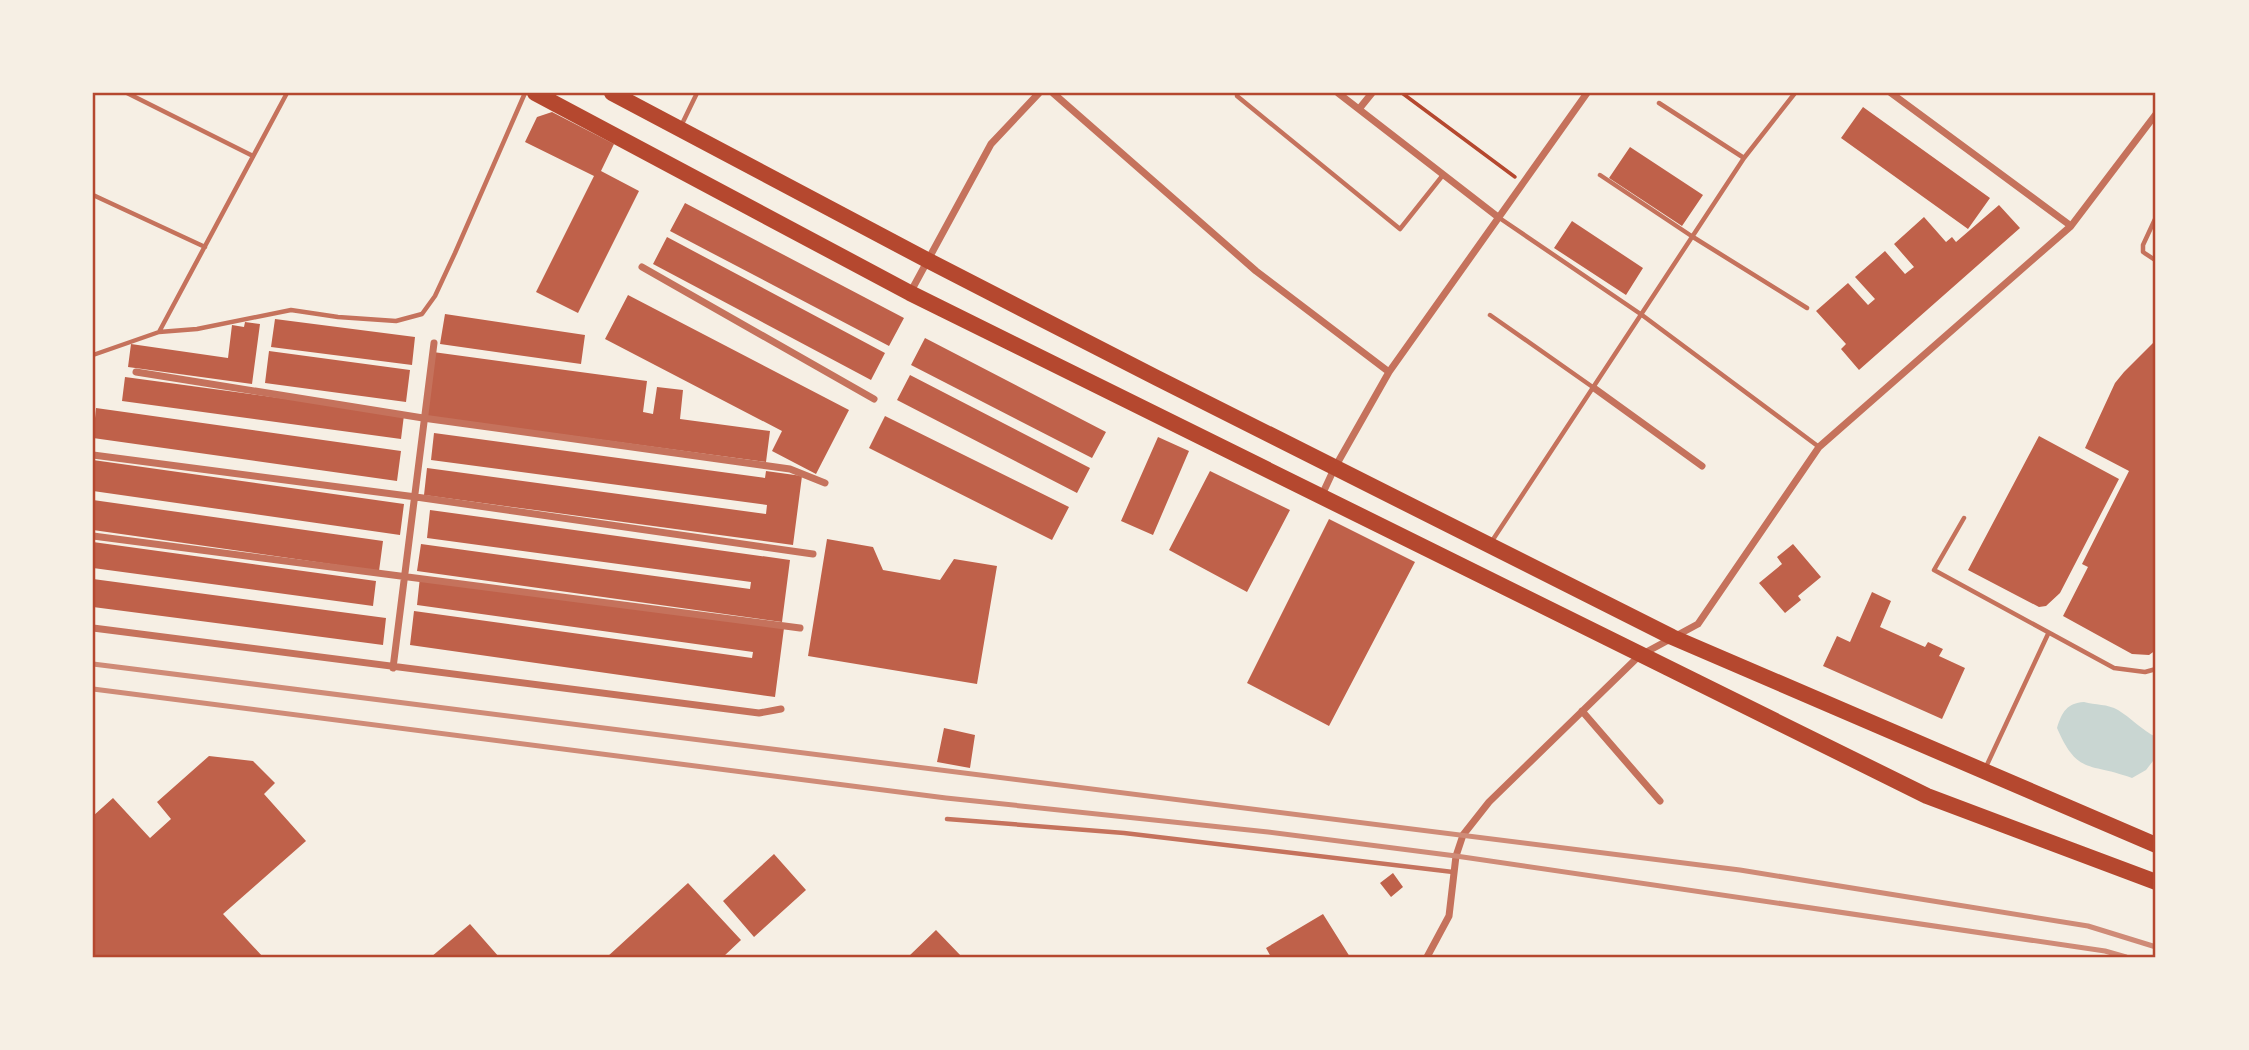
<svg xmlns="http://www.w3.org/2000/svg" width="2249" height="1050" viewBox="0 0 2249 1050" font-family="'Asap Condensed',sans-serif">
  <rect width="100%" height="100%" fill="#f6efe4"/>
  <!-- water -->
  <path fill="#c9d6d2" d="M2084,702c11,3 24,2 34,8 13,8 24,20 38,27v26l-3,-2 -7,9 -14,8c-43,-16 -54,-2 -75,-50 5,-16 10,-25 27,-26z"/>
  <!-- building -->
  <path fill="#bf614a" d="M1863,107l127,91 -22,31 -127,-91z
    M552,112l62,32 -13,27 38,20 -61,122 -42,-21 58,-116 -69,-34 12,-25z
    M1630,147l73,48 -21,31 -73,-48z
    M685,203l219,115 -15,28 -219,-115z
    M1999,205l21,23 -161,142 -18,-21 5,-5 -30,-33 32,-28 20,22 7,-6 -20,-22 30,-26 20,23 9,-7 -20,-23 30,-27 22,25 6,-5 4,5z
    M1572,221l71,47 -17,27 -72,-47z
    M667,237l218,116 -14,27 -218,-116z
    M628,295l221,115 -33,64 -44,-23 10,-20 -177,-92z
    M445,314l140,21 -4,29 -141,-20z
    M275,319l140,18 -3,28 -141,-18z
    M245,322l15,2 -8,60 -124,-17 3,-23 97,14 4,-33 12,2z
    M925,338l181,94 -14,26 -181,-93z
    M2156,340v310l-7,5 -17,-1 -69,-38 25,-49 -6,-3 47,-93 -44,-23 30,-65 9,-11z
    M269,351l141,19 -4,32 -141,-19z
    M433,352l214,29 -4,31 10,2 4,-27 26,3 -3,29 90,12 -4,31 -341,-46z
    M910,375l180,93 -13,25 -180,-93z
    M125,377l279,38 -3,24 -279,-38z
    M96,408l305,43 -4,30 -304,-43z
    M885,416l184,91 -17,33 -183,-92z
    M434,433l331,45 1,-7 36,5 -9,69 -369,-50 3,-27 339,46 1,-9 -336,-45z
    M2039,436l80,43 -59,114 -14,13 -7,1 -71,-37z
    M1158,437l31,14 -36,84 -32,-14z
    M93,460l311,44 -4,31 -307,-44z
    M1210,471l80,39 -43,82 -78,-42z
    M93,500l290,41 -4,30 -286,-41z
    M430,510l360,50 -8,62 -365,-51 4,-27 329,45 1,-7 -324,-44z
    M1329,519l86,43 -86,164 -82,-43z
    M827,539l46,8 10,23 57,10 14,-21 43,7 -20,118 -169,-28z
    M93,542l283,39 -3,25 -280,-38z
    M1793,544l28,33 -23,19 3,4 -16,13 -26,-30 23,-19 -5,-7z
    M420,577l364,51 -9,69 -365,-52 4,-34 338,47 1,-6 -336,-47z
    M93,579l293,39 -3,27 -290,-38z
    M1872,592l19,9 -11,26 45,20 3,-5 15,7 -4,7 26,12 -23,51 -119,-53 14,-30 13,6z
    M944,728l31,7 -5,33 -33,-6z
    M209,756l44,5 22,22 -11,11 42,47 -83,73 40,43h-170v-141l20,-18 37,40 21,-19 -14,-17z
    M774,854l32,36 -52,47 -31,-36z
    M1393,873l10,14 -12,10 -11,-14z
    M688,883l53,57 -18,17h-116z
    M1323,914l27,43h-79l-5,-9z
    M470,924l29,33h-68z
    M936,930l26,27h-54z"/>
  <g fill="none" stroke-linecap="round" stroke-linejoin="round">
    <!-- path -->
    <path stroke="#b5482f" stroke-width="3.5" d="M1402,93l113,84"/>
    <!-- service -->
    <path stroke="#c5725c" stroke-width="4.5" d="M127,93l126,63
      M1237,93v3l163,133 43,-54
      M1659,103l85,55
      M682,124l15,-31
      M1600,175l93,62 114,71
      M93,195l112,52
      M1498,217l144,98 177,132
      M2155,260l-12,-8v-7l13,-28
      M1490,315l104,73
      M159,332l128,-239
      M93,355l66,-23 38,-3 94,-19 47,7 58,4 26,-7 13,-18 20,-43 70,-160
      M1964,518l-30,52 180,98 31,4 11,-3
      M1492,541l252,-383 51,-65
      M1985,769l63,-135
      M947,819l177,14 329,39"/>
    <!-- minor -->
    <path stroke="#c5725c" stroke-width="7" d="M1053,93l203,178 133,101
      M1338,93l160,124
      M1891,93l180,133
      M1359,109l13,-16
      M642,267l232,132
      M910,293l81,-149 48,-51
      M136,372l287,46 367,51 35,14
      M1594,388l108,78
      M93,455l323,42 397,57
      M1321,497l13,-28 55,-97 198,-279
      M93,536l707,92
      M93,628l666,85 22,-4
      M393,668l41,-325
      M1582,711l78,90
      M1427,957l22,-41 7,-60 7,-21 26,-33 150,-146 59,-32 121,-177 252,-221 85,-112"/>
    <!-- primary -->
    <path stroke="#b5482f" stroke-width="16" d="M535,93l375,200 1017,503 229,86
      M612,93l317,168 228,117 515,259 484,208"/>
    <!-- rail -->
    <path stroke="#cf8b77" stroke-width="5" d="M93,664l1647,206 348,56 68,21
      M93,689l853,109 322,34 188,24 649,95 21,6"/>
  </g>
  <!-- border -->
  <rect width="2249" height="1050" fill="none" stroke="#f6efe4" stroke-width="189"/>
  <rect x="94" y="94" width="2060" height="862" fill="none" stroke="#b5482f" stroke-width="2.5"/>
</svg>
